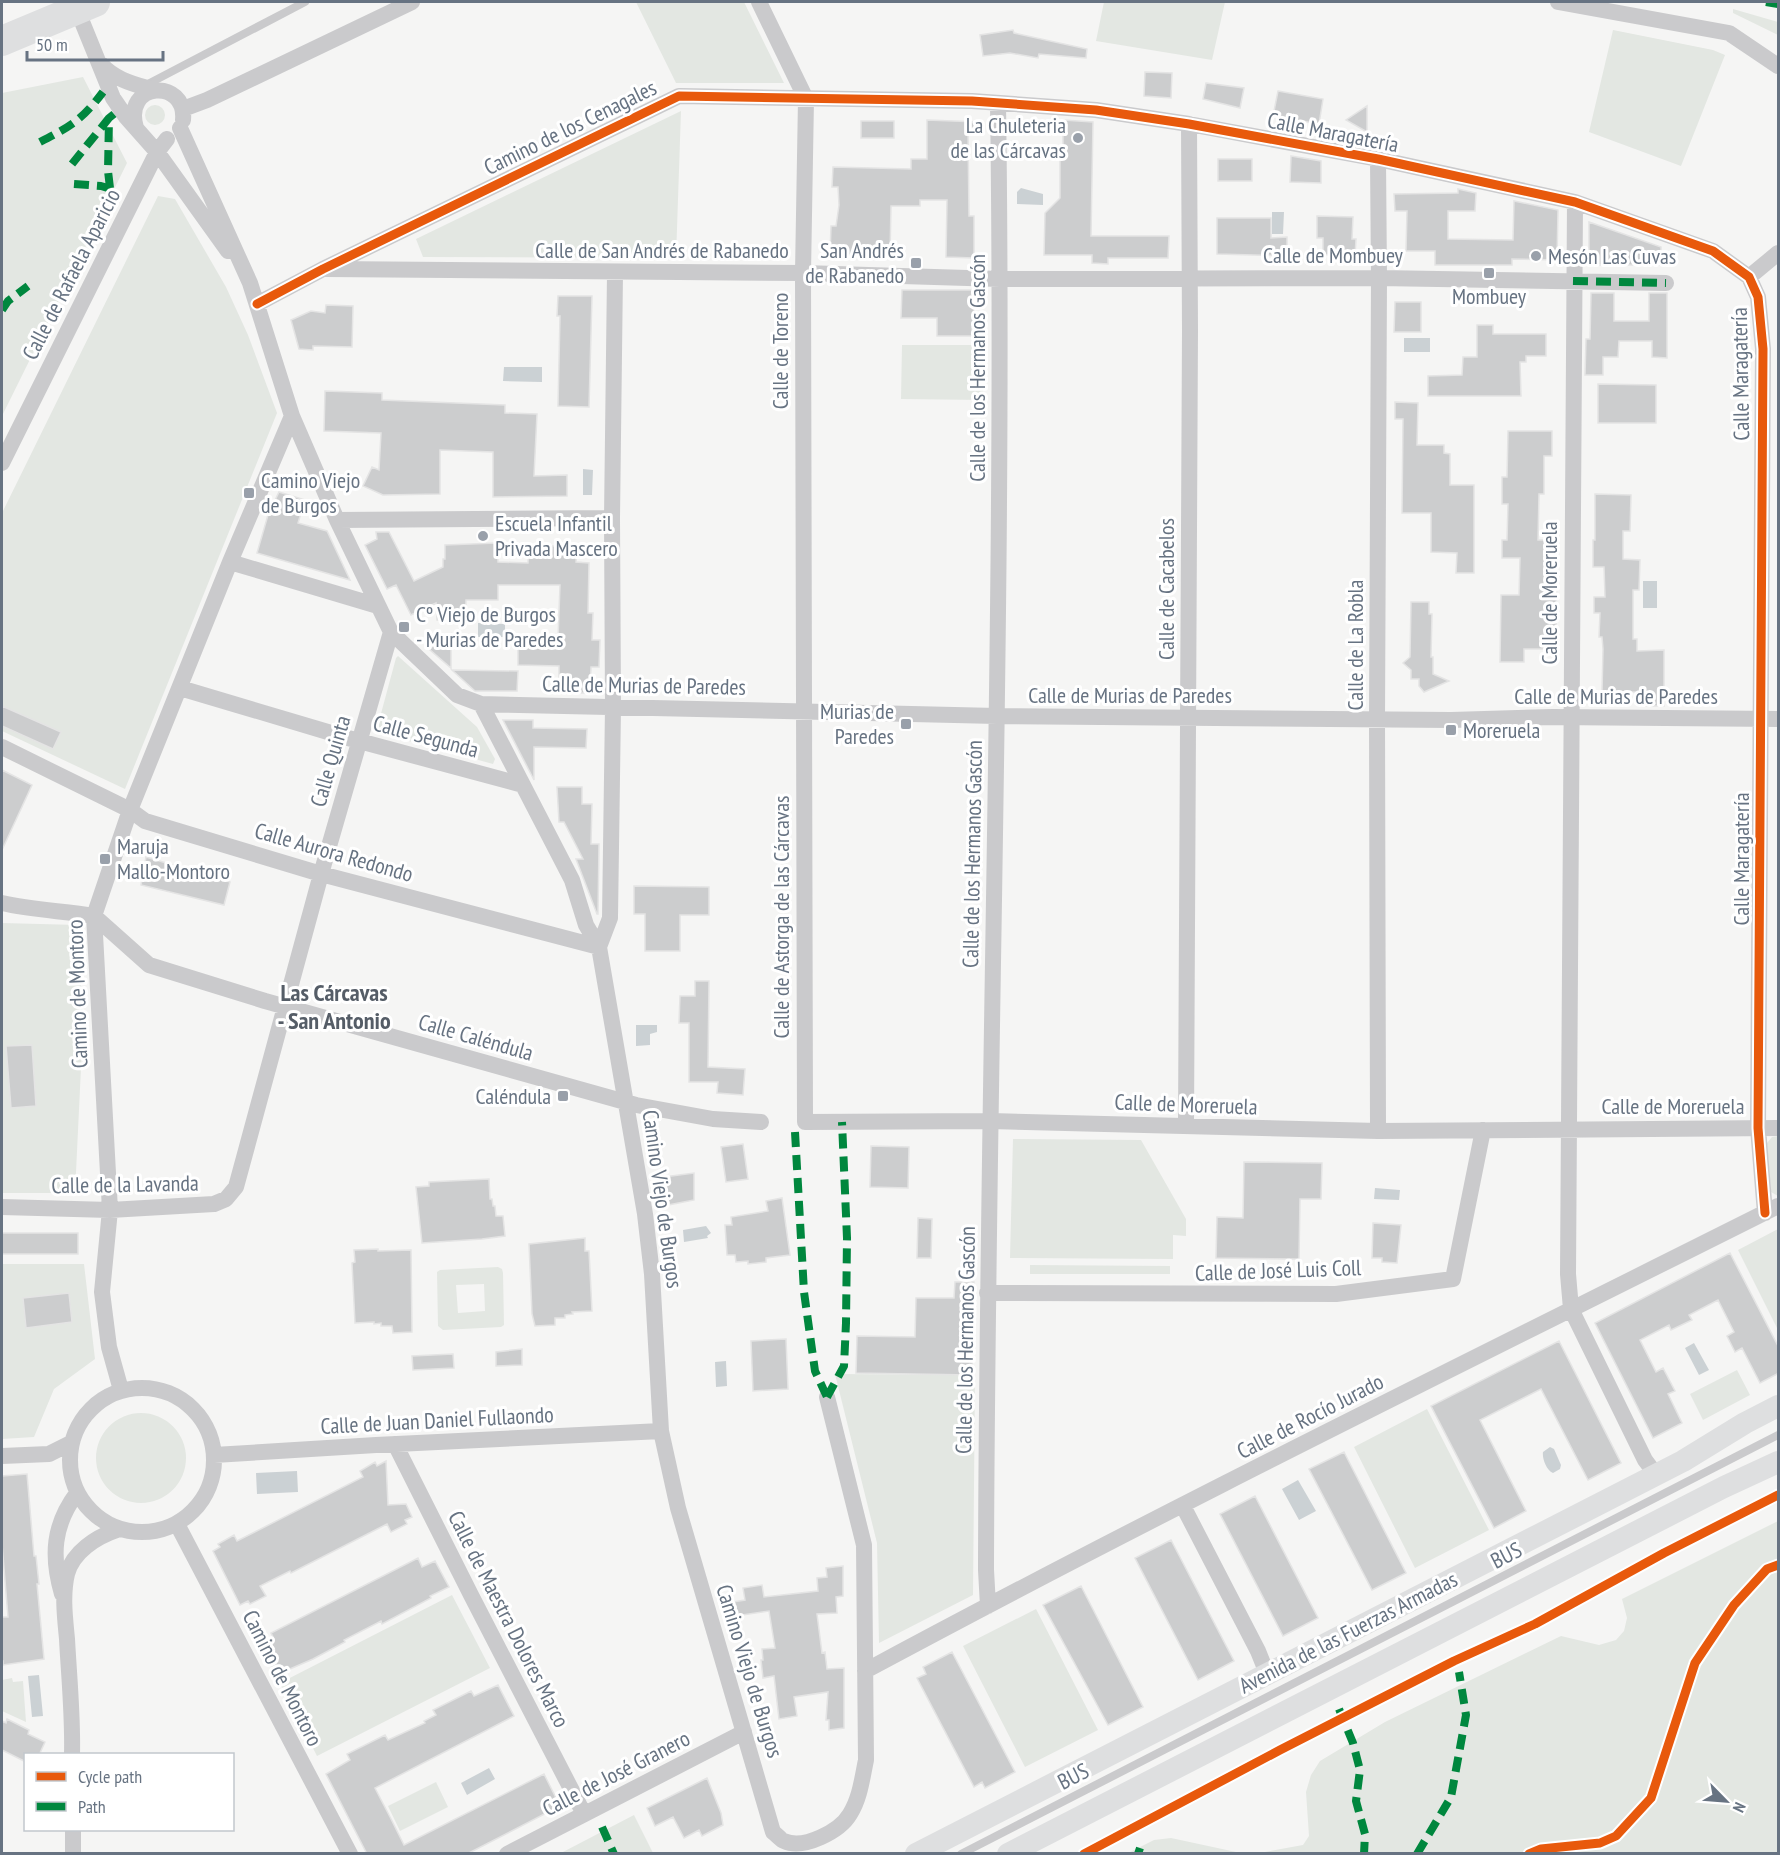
<svg xmlns="http://www.w3.org/2000/svg" width="1780" height="1855" viewBox="0 0 1780 1855" font-family="'PT Sans Narrow',sans-serif">
  <rect width="100%" height="100%" fill="#f5f5f4"/>
  <!-- green -->
  <path fill="#e3e7e2" fill-rule="evenodd" d="M636,2h108l40,81h-108z
    M1104,2h121l-13,58 -116,-19z
    M1733,9l45,13v13l-45,-22z
    M1613,30l100,20 12,5 -44,111 -92,-34z
    M83,77l44,86 -125,253v-323z
    M145 115a10 10 0 1 1 20 0a10 10 0 1 1-20 0Z
    M681,111l-5,147 -253,-1 -7,-18z
    M158,196l17,3 51,88 22,48 29,78 -152,376 -123,-58v-218z
    M902,345h82l-1,55 -82,-1z
    M398,656l79,71 18,32 -2,5 -117,-32 20,-74z
    M2,923l76,2 5,101 -8,167h-73z
    M1778,1136v60l-7,-4 -4,-49 5,-6z
    M1013,1139l128,1 45,79v17l-13,-1v24l-163,-1z
    M1778,1229v101l-40,-80z
    M2,1264h82l11,95 -41,30 -20,48 -32,2z
    M1030,1265l140,1v8h-140z
    M498,1267l4,2 1,4 1,52 -3,2 -58,3 -5,-4 -1,-54 3,-2zM484,1284l1,27 -27,2 -2,-28z
    M1737,1370l13,25 -47,25 -13,-26z
    M835,1374l140,1 -2,220 -94,48 -2,-100z
    M1427,1409l62,121 -74,38 -61,-121z
    M96 1458a45 45 0 1 1 90 0a45 45 0 1 1-90 0Z
    M1778,1521v332h-650l26,-13 17,-2 65,14h29l38,-7 6,-9 -3,-44 5,-17 9,-14 65,-39 176,-86 38,9 17,-5 8,-9 3,-13 -5,-19z
    M452,1595l38,73 -173,88 -37,-73z
    M1036,1609l62,121 -73,37 -62,-121z
    M12,1678l1,4 10,-1 3,41 -24,-11v-31z
    M436,1782l12,25 -48,24 -12,-25z
    M634,1815l19,38h-92z"/>
  <!-- water -->
  <path fill="#cbd1d4" d="M1021,188l22,6v11l-26,-1v-12z
    M1272,212h12l-1,22h-11z
    M1404,338h26v14h-26z
    M504,367h38v15l-39,-1z
    M583,469l10,1 -1,25h-9z
    M1643,581h14v27h-14z
    M478,623l27,1v13h-27z
    M636,1025h21v7l-7,2v11l-14,1z
    M1375,1188l25,2 -1,10 -25,-1z
    M706,1226l5,7 -4,3 1,2 -24,4 -1,-12z
    M1694,1343l15,27 -10,5 -14,-27z
    M726,1361l1,25 -11,1 -1,-25z
    M1550,1447l4,2 7,16 -1,4 -7,4c-7,-3 -11,-15 -10,-21z
    M297,1471l1,21 -41,2 -1,-21z
    M1298,1480l18,31 -17,9 -17,-31z
    M39,1675l4,41 -11,1 -4,-41z
    M489,1768l6,11 -28,16 -6,-12z"/>
  <!-- building -->
  <path fill="#cccdce" stroke="#e4e4e4" stroke-width="1.5" d="M1013,30l1,3 73,16 -1,9 -47,-4 -1,4 -28,-5 -27,3 -3,-21z
    M1145,72l27,1 -1,25 -27,-2z
    M1206,83l38,5 -4,20 -37,-9z
    M1278,91l45,8 -4,25 -46,-8z
    M1367,106v26l-21,-12z
    M927,120l52,2 -11,10 1,84h5v42l-28,-1 1,-57h-27v6h-29l-1,49h-60l1,-29h5l3,-21 -1,-18h-6l1,-20 78,2v-10h16z
    M1063,120l30,2 -2,114h78l-1,22h-60v6l-16,-1v-8h-48l1,-42 15,-15v-45h3z
    M861,121h33v17h-33z
    M1291,156l30,5v22l-31,-1z
    M1218,159h34v22h-34z
    M1458,189l18,4 -1,18h-27v28l65,1 1,-39 44,9 -1,50 -45,-1v6h-77v-14h-29l1,-40h-12l-1,-17 64,-1z
    M1317,216l36,1 -1,22h4l-1,17 -32,-1v-17h-6z
    M1217,218h54v20l16,-1v19l-70,-2z
    M1589,222l72,25v18h-72z
    M902,290h73l-1,38h-2v8h-35v-18h-36z
    M1591,293h23v28h35v-28h18v65l-15,-1v-16h-33l-1,16h-15v18h-18l1,-36h4z
    M558,296h34l-3,111 -31,-1 2,-90h-3z
    M1395,302h26v30h-27z
    M326,305l27,1 -1,41 -39,-1v4l-14,-1 -8,-29 20,-9 14,2z
    M1477,325h16v9h53v22h-20v6h-6l1,34h-93v-20l34,-1 1,-18h14z
    M1598,384l58,1v38h-58z
    M325,391l57,2v7l123,5v8l32,1 -3,62 33,-1v21l-74,1v-45l-53,-2v44l-57,1 -20,-9 9,-19 7,3 2,-37 -57,-2z
    M1395,402l23,1 -1,42h27v8l6,1v31h24v88h-18l1,-20 -26,-1v-39h-29l1,-94h-8z
    M1508,431h44v25h-8v38h-5l-1,46h19l-1,109h-32v13h-24l1,-67h18l1,-37h-18v-18h5l1,-36h-6v-27h5z
    M279,492l26,8 -7,23 29,8 23,49 -93,-27 11,-38z
    M1595,494l36,1 -1,36h-7v28l17,1 -1,30h-6v49h4v12l27,-1v56h-18v-14h-44l1,-43 -1,-12h-3l1,-24h-6v-16h11l-1,-30h-11v-27h2z
    M376,532h13l25,49 29,-14v-8h2v-14l52,-2 1,19 30,1 1,-17h48l-1,16 13,1 -1,50h5l-1,27h8l-1,27h-8l-1,26h-24l1,-14h-8v-13l-41,-1v-27l40,1 2,-54h-62v15h-32l-1,22 -28,-2 -1,-17 -25,12 -15,-30 -9,4 -22,-44 12,-6z
    M1411,602h18v12h3l-1,43h2v17l16,7 -25,11 -5,-6v-7h-8v-9l-8,-7 7,-6z
    M451,634v34l-22,-19z
    M452,670l66,1 -1,20h-42z
    M2,706l59,26 -8,17 -51,-23z
    M503,720h30v8l54,1 -1,19 -52,-1v33z
    M2,770l30,15 -30,65z
    M557,787h25v17h10l-1,40h8l-1,70h-1l-21,-55h7l-19,-37h-5z
    M146,857l84,25 -6,23 -83,-20z
    M634,886l75,1v28h-29v36h-35v-37h-11z
    M695,981h14l-1,86 37,2 -2,26 -26,-2 1,-11h-29v-59h-10l1,-27h15z
    M32,1045l4,61 -25,2 -5,-62z
    M743,1144l5,35 -22,3 -5,-35z
    M871,1146l38,1 -1,41 -38,-1z
    M1244,1162l78,1 -1,36h-21l-1,60 -83,-1 1,-41 26,1z
    M694,1173v27l-26,5 -4,-28z
    M489,1179l1,20h2l1,7h2l1,10h7l2,20 -23,3 -60,4 -6,-56 13,-1v-4z
    M782,1198l8,57 -24,3v4l-18,2v-3l-12,1 -1,-7h-8l-2,-30h7l-1,-8 37,-6 -2,-10z
    M918,1218l14,1 -1,39h-14z
    M1373,1223l28,2 -4,38 -15,-1v-4h-10z
    M2,1233h76v21h-76z
    M585,1238v13h4l3,60 -20,1 1,2 -8,1v3h-10v7l-20,1 -3,-12 -3,-70z
    M378,1249v2l33,-1 1,82 -19,1 -1,-7h-11v-3l-7,1v-2l-19,1 -3,-60 3,-1 -1,-12z
    M1730,1253l49,95v25l-19,10 -18,-35 -7,4 -8,-16 7,-4 -16,-32 -29,15 3,5 -21,10 -2,-5 -29,15 16,32 7,-4 12,23 -7,3 14,29 -29,15 -58,-115z
    M955,1282h19l-2,93 -116,-2 1,-37 58,1 1,-39h38z
    M69,1293l3,29 -46,6 -3,-30z
    M786,1339l2,50 -35,2 -2,-50z
    M1559,1341l62,122 -33,17 -47,-91 -61,31 46,91 -32,17 -63,-122z
    M522,1349v16l-26,1v-14z
    M453,1354l1,14 -41,2 -1,-14z
    M1344,1452l62,121 -34,17 -63,-121z
    M386,1461l2,44 18,-1 6,13 -7,3 2,4 -16,8 -4,-8 -96,49 -1,-2 -30,15 6,10 -16,8 -2,-3 -8,4 -27,-54 7,-4 -2,-3 16,-9 3,6 126,-64 -3,-6 15,-9 2,4z
    M27,1474l7,82h2l3,28h-2l7,75 -41,6v-4h-1v-44h6l-6,-73v-68z
    M1255,1496l63,122 -35,18 -63,-122z
    M1171,1540l63,121 -36,19 -63,-122z
    M418,1558l4,9 13,-6 14,26 -19,9 1,2 -49,26 -1,-3 -37,19 1,2 -32,17 -37,16 -15,-29 13,-7 -3,-6z
    M843,1566v30l-7,1 1,16 -20,1 5,39 3,-1 2,17 17,-1v60l-15,2v-10h-3l2,-28 -34,5 3,19 -18,3 -5,-43 -11,2 -2,-18h2l-1,-11 13,-1 -6,-37 -40,6 -4,-14 20,-3 -2,-12 19,-3 2,12 54,-6 -1,-13 10,-1 -1,-9z
    M1081,1586l62,121 -35,18 -65,-120z
    M952,1652l63,120 -30,16 -3,-6 -8,5 -57,-109 9,-4 -3,-7z
    M498,1685l16,31 -139,72 15,29 14,28 140,-71 16,32 -93,48h-100l-41,-80 24,-14 -3,-6 38,-19 3,5 37,-17 -1,-2 12,-6 -3,-5 38,-19 3,5z
    M7,1719l22,11 -1,4 17,8 -6,13h-13v7l-24,-12v-29l4,2z
    M707,1778l14,35 2,12 -21,11 -3,-6 -15,8 -11,-21 -18,9 -8,-18z"/>
  <g fill="none" stroke-linecap="round" stroke-linejoin="round">
    <!-- lane -->
    <path stroke="#cacacc" stroke-width="8" d="M146,85l159,-83
      M961,1854l817,-419"/>
    <!-- street -->
    <path stroke="#cacacc" stroke-width="16" d="M74,2l39,96 13,19 31,35 71,99
      M759,2l47,97 -3,174 2,849 185,-1 388,10 400,-3
      M1558,2l171,31 49,33
      M101,64c14,16 33,20 53,26
      M183,109l24,-9 205,-98
      M136,128c-14,-47 51,-50 47,-8
      M180,128l70,155 42,133 45,104 54,112 66,63 24,9 516,12 454,4 102,-3 225,2
      M1575,202l-7,1072 3,35 74,151 6,8 10,4
      M327,269l476,4 197,6 379,-1 287,5
      M1749,277l29,-24
      M257,304l66,-35 356,-173 293,5 124,9 93,14 189,35 197,43 138,49 36,26 9,20 5,52 -5,779 7,85
      M2,463l155,-311 10,-13
      M337,520l275,-2
      M230,562l148,44
      M180,688l168,50 175,47
      M481,704l91,176 14,45 13,22 46,267 7,60 9,157 17,77 95,324c4,3 8,8 11,9 20,9 56,-10 66,-27 10,-16 12,-35 16,-54l-2,-215 -37,-148
      M2,747l128,63 15,11 176,53 278,73
      M2,903c30,7 62,8 92,13
      M94,916l55,49 116,36 371,104 77,14 48,3
      M599,947l11,-29 3,-211 -1,-189 3,-245
      M1186,1126l4,-796 -1,-206
      M1378,1131l-1,-413 2,-440 -1,-119
      M2,1207l108,3 104,-6 12,-5 10,-12 85,-313 70,-242
      M987,1293l349,1 117,-15 30,-149
      M70 1460a72 72 0 1 1 144 0a72 72 0 1 1-144 0Z
      M121,1390l-12,-43 -7,-55 8,-82 -16,-294 36,-106 100,-248 62,-146
      M395,1444l76,151 113,219
      M214,1455l162,-10 285,-14
      M2,1456l47,-2 22,-11
      M1183,1506l75,145 6,15 -1,9
      M177,1524l173,330
      M62,1594c-11,-38 -9,-69 15,-101
      M988,1606l-2,-36c1,-489 19,-978 12,-1467
      M865,1671c301,-162 608,-312 913,-465
      M72,1754c1,-38 -3,-77 -5,-115 -2,-21 -5,-44 0,-65 6,-22 29,-37 50,-44
      M73,1830v24
      M507,1854l237,-122"/>
    <!-- secondary -->
    <path stroke="#dedfe0" stroke-width="22" d="M916,1854l767,-393 62,-38 33,-17
      M1008,1854l716,-367 54,-25"/>
    <!-- highway -->
    <path stroke="#dedfe0" stroke-width="30" d="M2,41l93,-39"/>
    <!-- quiet -->
    <path stroke="#00873e" stroke-width="8" stroke-dasharray="15 8" stroke-linecap="butt" d="M1766,2l12,2
      M40,142c31,-16 42,-22 63,-50
      M72,164l37,-46
      M74,184l27,2 17,5
      M110,188l-2,-17 1,-53 5,-4
      M1573,281l93,2
      M2,310l6,-9 20,-15
      M795,1132l9,160 11,79 12,26
      M827,1397l17,-31 2,-43 1,-85 -5,-116
      M1339,1709l14,34 7,27 -4,31 9,33 -1,20
      M602,1827l12,27
      M1138,1854l2,-6
      M1417,1854l34,-57 15,-82 -7,-43"/>
    <!-- cycleway casing -->
    <g stroke="#fff" stroke-width="13">
      <path id="cycleway" d="M257,304l66,-35 356,-173 293,5 124,9 93,14 189,35 197,43 138,49 36,26 9,20 5,52 -5,779 7,85
        M1084,1854l196,-104 174,-89 81,-37 129,-71 114,-58
        M1529,1854l12,-5 59,-6 16,-7 35,-38 44,-135 39,-58 33,-36 11,-4"/>
    </g>
    <!-- cycleway -->
    <use href="#cycleway" stroke="#e8590c" stroke-width="9"/>
  </g>
  <!-- markers -->
  <g fill="#99a0aa" stroke="#fff" stroke-width="2">
    <circle cx="1078" cy="138" r="6"/>
    <circle cx="1536" cy="256" r="6"/>
    <rect x="910" y="257" width="12" height="12" rx="3"/>
    <rect x="1483" y="267" width="12" height="12" rx="3"/>
    <rect x="243" y="487" width="12" height="12" rx="3"/>
    <circle cx="483" cy="536" r="6"/>
    <rect x="398" y="621" width="12" height="12" rx="3"/>
    <rect x="900" y="718" width="12" height="12" rx="3"/>
    <rect x="1445" y="724" width="12" height="12" rx="3"/>
    <rect x="99" y="853" width="12" height="12" rx="3"/>
    <rect x="557" y="1090" width="12" height="12" rx="3"/>
  </g>
  <g text-anchor="middle" stroke-width="6" stroke-linejoin="round" paint-order="stroke">
    <!-- poi labels -->
    <g font-size="22" fill="#677382" stroke="#fff" text-anchor="start">
      <text x="1066" y="133" text-anchor="end">La Chuleteria<tspan x="1066" dy="25">de las Cárcavas</tspan></text>
      <text x="904" y="258" text-anchor="end">San Andrés<tspan x="904" dy="25">de Rabanedo</tspan></text>
      <text x="1548" y="264">Mesón Las Cuvas</text>
      <text x="1489" y="304" text-anchor="middle">Mombuey</text>
      <text x="261" y="488">Camino Viejo<tspan x="261" dy="25">de Burgos</tspan></text>
      <text x="495" y="531">Escuela Infantil<tspan x="495" dy="25">Privada Mascero</tspan></text>
      <text x="416" y="622">Cº Viejo de Burgos<tspan x="416" dy="25">- Murias de Paredes</tspan></text>
      <text x="894" y="719" text-anchor="end">Murias de<tspan x="894" dy="25">Paredes</tspan></text>
      <text x="1463" y="738">Moreruela</text>
      <text x="117" y="854">Maruja<tspan x="117" dy="25">Mallo-Montoro</tspan></text>
      <text x="551" y="1104" text-anchor="end">Caléndula</text>
    </g>
    <!-- street labels -->
    <g font-size="22" fill="#677382" stroke="#fff">
      <text transform="translate(570 127) rotate(-26)" y="8">Camino de los Cenagales</text>
      <text transform="translate(1333 132) rotate(11)" y="8">Calle Maragatería</text>
      <text x="662" y="258">Calle de San Andrés de Rabanedo</text>
      <text x="1333" y="263">Calle de Mombuey</text>
      <text transform="translate(71 274) rotate(-63)" y="8">Calle de Rafaela Aparicio</text>
      <text transform="translate(780 351) rotate(-90)" y="8">Calle de Toreno</text>
      <text transform="translate(977 368) rotate(-90)" y="8">Calle de los Hermanos Gascón</text>
      <text transform="translate(1740 374) rotate(-91)" y="8">Calle Maragatería</text>
      <text transform="translate(1166 589) rotate(-90)" y="8">Calle de Cacabelos</text>
      <text transform="translate(1549 593) rotate(-90)" y="8">Calle de Moreruela</text>
      <text transform="translate(1355 645) rotate(-90)" y="8">Calle de La Robla</text>
      <text transform="translate(644 685) rotate(1)" y="8">Calle de Murias de Paredes</text>
      <text x="1130" y="703">Calle de Murias de Paredes</text>
      <text x="1616" y="704">Calle de Murias de Paredes</text>
      <text transform="translate(426 736) rotate(15)" y="8">Calle Segunda</text>
      <text transform="translate(330 761) rotate(-74)" y="8">Calle Quinta</text>
      <text transform="translate(334 852) rotate(16)" y="8">Calle Aurora Redondo</text>
      <text transform="translate(972 854) rotate(-89)" y="8">Calle de los Hermanos Gascón</text>
      <text transform="translate(1741 859) rotate(-90)" y="8">Calle Maragatería</text>
      <text transform="translate(781 917) rotate(-90)" y="8">Calle de Astorga de las Cárcavas</text>
      <text transform="translate(77 994) rotate(-92)" y="8">Camino de Montoro</text>
      <text transform="translate(476 1037) rotate(16)" y="8">Calle Caléndula</text>
      <text transform="translate(1186 1104) rotate(2)" y="8">Calle de Moreruela</text>
      <text x="1673" y="1114">Calle de Moreruela</text>
      <text transform="translate(125 1184) rotate(-1)" y="8">Calle de la Lavanda</text>
      <text transform="translate(663 1199) rotate(82)" y="8">Camino Viejo de Burgos</text>
      <text transform="translate(1278 1270) rotate(-2)" y="8">Calle de José Luis Coll</text>
      <text transform="translate(965 1340) rotate(-89)" y="8">Calle de los Hermanos Gascón</text>
      <text transform="translate(1310 1416) rotate(-27)" y="8">Calle de Rocío Jurado</text>
      <text transform="translate(437 1420) rotate(-3)" y="8">Calle de Juan Daniel Fullaondo</text>
      <text transform="translate(1506 1555) rotate(-27)" y="8">BUS</text>
      <text transform="translate(509 1619) rotate(63)" y="8">Calle de Maestra Dolores Marco</text>
      <text transform="translate(1348 1632) rotate(-27)" y="8">Avenida de las Fuerzas Armadas</text>
      <text transform="translate(750 1671) rotate(73)" y="8">Camino Viejo de Burgos</text>
      <text transform="translate(283 1678) rotate(63)" y="8">Camino de Montoro</text>
      <text transform="translate(616 1773) rotate(-27)" y="8">Calle de José Granero</text>
      <text transform="translate(1073 1776) rotate(-27)" y="8">BUS</text>
    </g>
    <!-- neighbourhood labels -->
    <g font-size="24" font-weight="bold" fill="#555d67" stroke="#fff">
      <text x="334" y="1001">Las Cárcavas<tspan x="334" dy="28">- San Antonio</tspan></text>
    </g>
  </g>
  <!-- border -->
  <rect width="1780" height="1855" fill="none" stroke="#677382" stroke-width="6"/>
  <!-- legend -->
  <rect x="24" y="1753" width="210" height="78" fill="#ffffff" stroke="#c2c7cd" stroke-width="1.5"/>
  <rect x="36" y="1772" width="30" height="9" fill="#e8590c" stroke="#c2c7cd" stroke-width="1.5"/>
  <text x="78" y="1783" font-size="18" fill="#677382">Cycle path</text>
  <rect x="36" y="1802" width="30" height="9" fill="#00873e" stroke="#c2c7cd" stroke-width="1.5"/>
  <text x="78" y="1813" font-size="18" fill="#677382">Path</text>
  <!-- north arrow -->
  <g transform="translate(1726 1801) rotate(115)" stroke="#ffffff" stroke-width="4.5" paint-order="stroke">
  <path d="M0-4.5L10 22L0 15L-10 22Z" fill="#677382"/>
  <text y="-9" font-size="16" font-weight="bold" text-anchor="middle" fill="#677382">N</text>
  </g>
  <!-- scale -->
  <path d="M27 51v9h136v-9" fill="none" stroke="#677382" stroke-width="3"/>
  <text x="36" y="51" font-size="18" fill="#677382" stroke="#ffffff" stroke-width="4.5" paint-order="stroke">50 m</text>
</svg>
